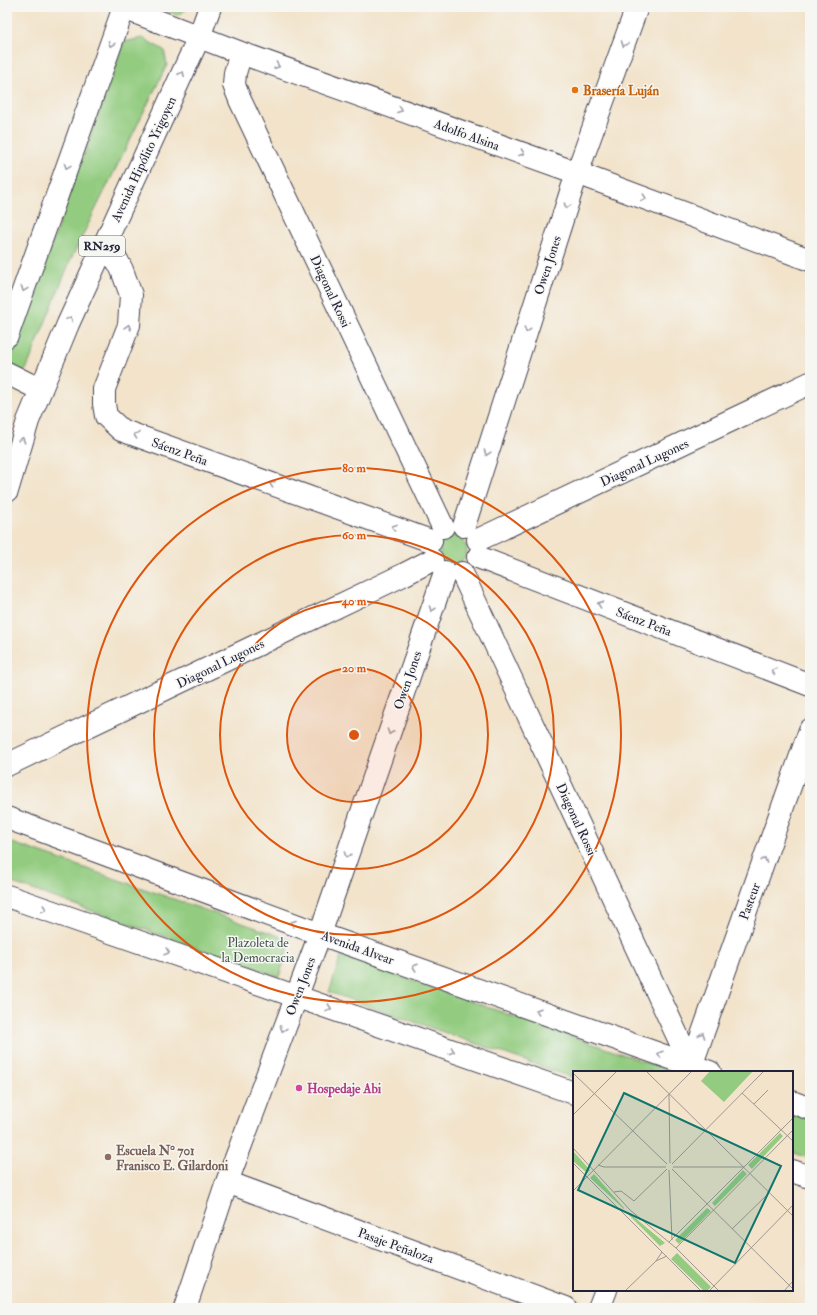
<svg xmlns="http://www.w3.org/2000/svg" width="817" height="1315" viewBox="0 0 817 1315" font-family="'IM FELL Double Pica',serif">
  <rect width="100%" height="100%" fill="#f6f6f2"/>
  <filter id="ink" filterUnits="userSpaceOnUse"><feTurbulence type="fractalNoise" baseFrequency=".025" numOctaves="2"/><feDisplacementMap in="SourceGraphic" scale="8" xChannelSelector="R" yChannelSelector="G"/><feConvolveMatrix kernelMatrix="1 2 1 2 8 2 1 2 1" color-interpolation-filters="sRGB"/></filter>
  <filter id="wash" filterUnits="userSpaceOnUse"><feTurbulence type="fractalNoise" baseFrequency=".012" numOctaves="4" result="noise"/><feDisplacementMap in="SourceGraphic" scale="16" xChannelSelector="R" yChannelSelector="G"/><feGaussianBlur stdDeviation="0.9" result="paint"/><feColorMatrix in="noise" values="0 0 0 0 0 0 0 0 0 0 0 0 0 0 0 0 0 1.4 0 .05"/><feComposite in="paint" operator="in"/></filter>
  <g filter="url(#wash)">
    <rect width="100%" height="100%" fill="#f2e3ca"/>
    <!-- green -->
    <path fill="#93cc80" stroke="#5a775e" d="M157,7h34l-14,8z
      M142,38l22,12 3,15 -96,194 -45,111 -12,2 -4,-11 114,-319z
      M439 550a14 14 0 1 1 28 0a14 14 0 1 1-28 0Z
      M7,841l284,99 -12,37 -272,-96z
      M341,956l327,114 -1,2h-93v6l-245,-86z
      M792,1112l18,6v41l-18,-7z"/>
  </g>
  <g filter="url(#ink)">
    <g fill="none" stroke-linecap="round" stroke-linejoin="round">
      <!-- minor casing -->
      <g stroke="#413f50" stroke-width="24">
        <path id="minor" d="M121,7l120,46 336,120 233,87
          M241,53l-6,20 -1,12 6,15 203,427
          M103,246l15,16 4,8 9,25 -2,30 -25,64v15l2,12 15,14 310,111
          M464,526l113,-353 60,-166
          M478,540l332,-157
          M478,557l332,128
          M462,573l229,492
          M7,765l396,-190 29,-15
          M689,1072l121,-342
          M227,1182l339,126
          M185,1308l42,-126 93,-248 125,-362
          M599,1308l7,-18"/>
      </g>
      <!-- major casing -->
      <g stroke="#413f50" stroke-width="24">
        <path id="major" d="M7,818l313,116 390,138
          M7,896l567,197
          M792,1102l18,7
          M792,1171l18,6"/>
      </g>
      <!-- highway casing -->
      <g stroke="#413f50" stroke-width="24">
        <path id="highway" d="M7,336l117,-329
          M7,373l34,17
          M7,491l21,-70 40,-97 131,-287 11,-30"/>
      </g>
      <!-- minor -->
      <use href="#minor" stroke="#fff" stroke-width="22"/>
      <!-- major -->
      <use href="#major" stroke="#fff" stroke-width="22"/>
      <!-- highway -->
      <use href="#highway" stroke="#fff" stroke-width="22"/>
    </g>
    <!-- one-way arrows -->
    <defs><path id="oneway-chevron" d="M-2-3.5L2.5 0L-2 3.5" fill="none" stroke-width="1.6" stroke-linecap="round" stroke-linejoin="round"/></defs>
    <g stroke="#9c9ca7">
      <use href="#oneway-chevron" transform="translate(111 44) rotate(110)"/>
      <use href="#oneway-chevron" transform="translate(624 44) rotate(110)"/>
      <use href="#oneway-chevron" transform="translate(277 66) rotate(20)"/>
      <use href="#oneway-chevron" transform="translate(182 74) rotate(-65)"/>
      <use href="#oneway-chevron" transform="translate(400 110) rotate(20)"/>
      <use href="#oneway-chevron" transform="translate(522 153) rotate(20)"/>
      <use href="#oneway-chevron" transform="translate(67 166) rotate(110)"/>
      <use href="#oneway-chevron" transform="translate(644 198) rotate(20)"/>
      <use href="#oneway-chevron" transform="translate(567 206) rotate(108)"/>
      <use href="#oneway-chevron" transform="translate(24 289) rotate(110)"/>
      <use href="#oneway-chevron" transform="translate(70 319) rotate(-66)"/>
      <use href="#oneway-chevron" transform="translate(128 327) rotate(-74)"/>
      <use href="#oneway-chevron" transform="translate(527 330) rotate(108)"/>
      <use href="#oneway-chevron" transform="translate(136 435) rotate(-160)"/>
      <use href="#oneway-chevron" transform="translate(22 440) rotate(-73)"/>
      <use href="#oneway-chevron" transform="translate(487 453) rotate(108)"/>
      <use href="#oneway-chevron" transform="translate(272 484) rotate(-160)"/>
      <use href="#oneway-chevron" transform="translate(394 527) rotate(-160)"/>
      <use href="#oneway-chevron" transform="translate(600 604) rotate(-159)"/>
      <use href="#oneway-chevron" transform="translate(432 609) rotate(109)"/>
      <use href="#oneway-chevron" transform="translate(774 671) rotate(-159)"/>
      <use href="#oneway-chevron" transform="translate(390 732) rotate(109)"/>
      <use href="#oneway-chevron" transform="translate(347 855) rotate(109)"/>
      <use href="#oneway-chevron" transform="translate(764 860) rotate(-70)"/>
      <use href="#oneway-chevron" transform="translate(44 909) rotate(19)"/>
      <use href="#oneway-chevron" transform="translate(293 923) rotate(-160)"/>
      <use href="#oneway-chevron" transform="translate(167 952) rotate(19)"/>
      <use href="#oneway-chevron" transform="translate(415 967) rotate(-161)"/>
      <use href="#oneway-chevron" transform="translate(329 1008) rotate(19)"/>
      <use href="#oneway-chevron" transform="translate(538 1011) rotate(-161)"/>
      <use href="#oneway-chevron" transform="translate(283 1029) rotate(110)"/>
      <use href="#oneway-chevron" transform="translate(702 1035) rotate(-70)"/>
      <use href="#oneway-chevron" transform="translate(452 1051) rotate(19)"/>
      <use href="#oneway-chevron" transform="translate(660 1054) rotate(-161)"/>
    </g>
  </g>
  <!-- distance rings -->
  <circle cx="354" cy="735" r="67" fill="#de560e" fill-opacity=".12"/>
  <g fill="none" stroke="#de560e" stroke-width="2">
    <circle cx="354" cy="735" r="67"/>
    <circle cx="354" cy="735" r="134"/>
    <circle cx="354" cy="735" r="200"/>
    <circle cx="354" cy="735" r="267"/>
  </g>
  <!-- markers -->
  <circle fill="#e8710a" stroke="#f6f6f2" stroke-width="1.5" cx="575" cy="90" r="4"/>
  <circle fill="#d1479c" stroke="#f6f6f2" stroke-width="1.5" cx="299" cy="1088" r="4"/>
  <circle fill="#8d6e63" stroke="#f6f6f2" stroke-width="1.5" cx="108" cy="1157" r="4"/>
  <g text-anchor="middle" stroke-width="3" stroke-linejoin="round" paint-order="stroke">
    <!-- shield labels -->
    <rect fill="#f6f6f2" stroke="#626272" stroke-width="1" x="79" y="236" width="46" height="20" rx="3"/>
    <g font-size="12" font-weight="bold" fill="#22223b">
      <text x="102" y="250">RN259</text>
    </g>
    <!-- food labels -->
    <g font-size="13" font-weight="bold" fill="#c56008" stroke="#f6f6f2" text-anchor="start">
      <text x="583" y="95">Brasería Luján</text>
    </g>
    <!-- street labels -->
    <g font-size="13" fill="#22223b" stroke="#f6f6f2">
      <text transform="translate(467 134) rotate(20)" y="5">Adolfo Alsina</text>
      <text transform="translate(143 159) rotate(-65)" y="5">Avenida Hipólito Yrigoyen</text>
      <text transform="translate(547 265) rotate(-72)" y="5">Owen Jones</text>
      <text transform="translate(331 291) rotate(65)" y="5">Diagonal Rossi</text>
      <text transform="translate(180 451) rotate(20)" y="5">Sáenz Peña</text>
      <text transform="translate(644 462) rotate(-25)" y="5">Diagonal Lugones</text>
      <text transform="translate(644 621) rotate(21)" y="5">Sáenz Peña</text>
      <text transform="translate(220 663) rotate(-26)" y="5">Diagonal Lugones</text>
      <text transform="translate(407 680) rotate(-71)" y="5">Owen Jones</text>
      <text transform="translate(577 819) rotate(65)" y="5">Diagonal Rossi</text>
      <text transform="translate(749 901) rotate(-70)" y="5">Pasteur</text>
      <text transform="translate(358 947) rotate(20)" y="5">Avenida Alvear</text>
      <text transform="translate(300 986) rotate(-69)" y="5">Owen Jones</text>
      <text transform="translate(396 1245) rotate(20)" y="5">Pasaje Peñaloza</text>
    </g>
    <!-- park labels -->
    <g font-size="13" fill="#445550" stroke="#f6f6f2">
      <text x="258" y="947">Plazoleta de<tspan x="258" dy="15">la Democracia</tspan></text>
    </g>
    <!-- hotel labels -->
    <g font-size="13" font-weight="bold" fill="#b23c85" stroke="#f6f6f2" text-anchor="start">
      <text x="307" y="1093">Hospedaje Abi</text>
    </g>
    <!-- education labels -->
    <g font-size="13" font-weight="bold" fill="#785e54" stroke="#f6f6f2" text-anchor="start">
      <text x="116" y="1155">Escuela N° 701<tspan x="116" dy="15">Franisco E. Gilardoni</tspan></text>
    </g>
  </g>
  <!-- overview -->
  <g transform="translate(573 1071)">
    <rect width="220" height="220" fill="#f2e3ca"/>
    <path d="M137,0h43l-29,31 -23,-21zM207,62l3,3 -31,33 -4,-4zM0,80l17,19 -3,3 -14,-12zM170,99l4,4 -32,32 -3,-3zM21,103l30,34v1l-34,-31zM134,137l4,3 -32,33 -4,-4zM53,141h2l37,31 -5,3zM104,182l34,34 -4,4h-3l-33,-32z" fill="#93cc80"/>
    <path fill="none" stroke="#9f9691" stroke-width="1" d="M73,0l147,145M0,2l94,91M169,22l51,48M96,23l1,69M181,33l14,-14M0,44l44,-44M0,77l57,62 46,38 43,43M0,92l128,128M99,93l92,-93M25,94l6,2h62M100,96h71M99,98l121,120M96,99l3,70M0,120l119,-120M41,121l7,-1 13,10 33,-32M159,158l37,-36M96,171l124,-124M103,177l117,-118M89,181l-6,9 11,-5M52,220l31,-30M136,220l84,-86M211,220l9,-10"/>
    <path fill="#0f766e" fill-opacity="0.15" stroke="#0f766e" stroke-width="2" d="M51,22l157,73 -46,97 -157,-73z"/>
    <rect width="220" height="220" fill="none" stroke="#22223b" stroke-width="2"/>
  </g>
  <circle cx="354" cy="735" r="6" fill="#de560e" stroke="#f6f6f2" stroke-width="2"/>
  <g font-size="12" text-anchor="middle" font-weight="bold" fill="#de560e" stroke="#f6f6f2" stroke-width="3" stroke-linejoin="round" paint-order="stroke">
    <text x="354" y="472">80 m</text>
    <text x="354" y="539">60 m</text>
    <text x="354" y="605">40 m</text>
    <text x="354" y="672">20 m</text>
  </g>
  <!-- margin -->
  <rect width="817" height="1315" fill="none" stroke="#f6f6f2" stroke-width="24"/>
</svg>
